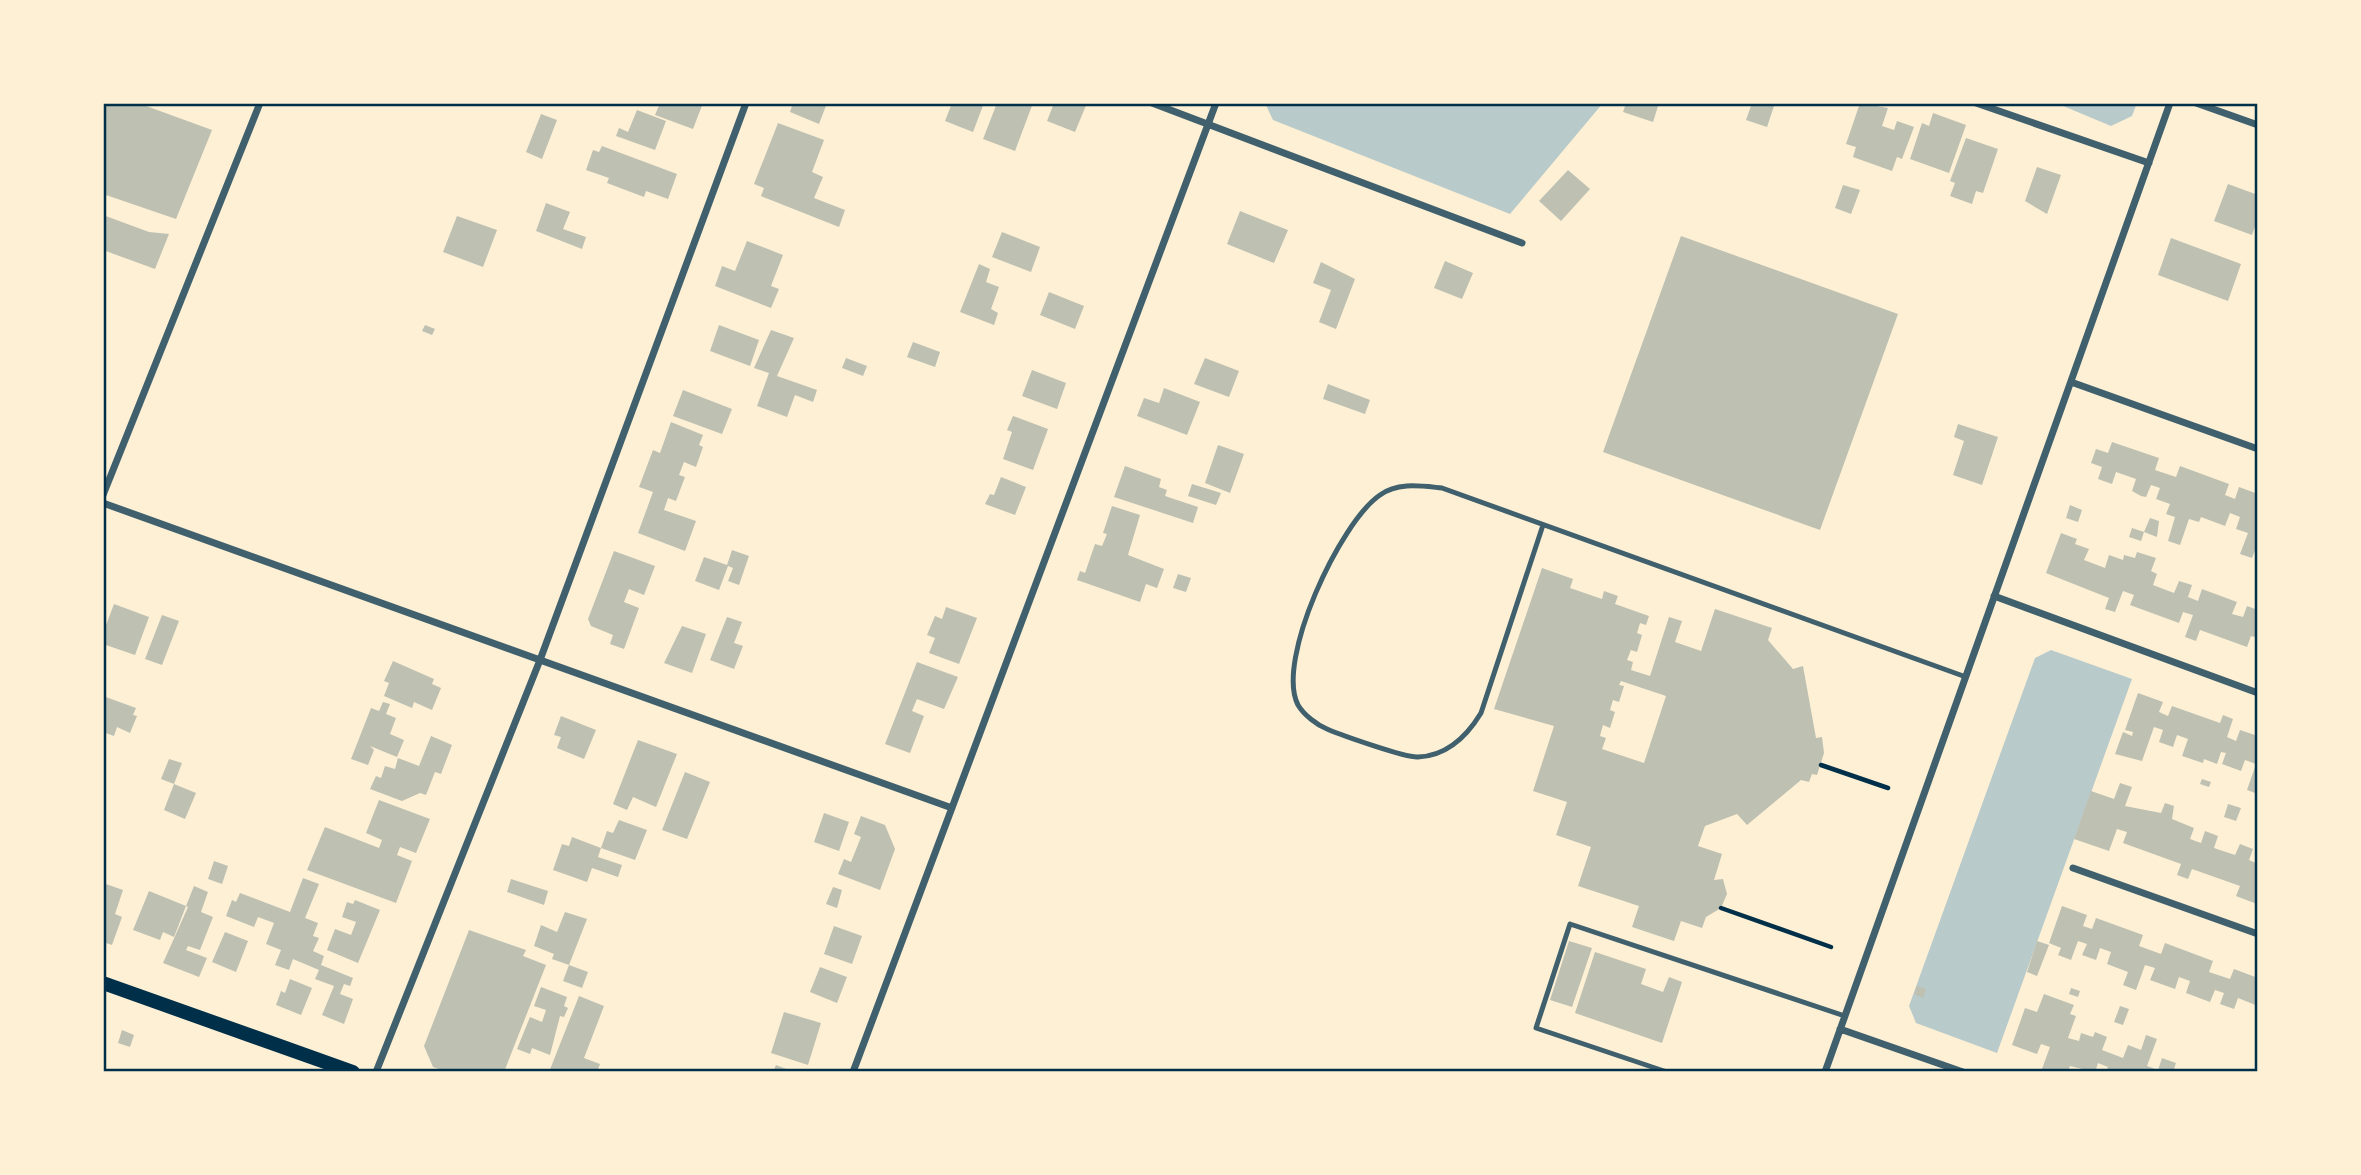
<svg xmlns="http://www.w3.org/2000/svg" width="2361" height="1175" viewBox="0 0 2361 1175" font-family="Mulish,sans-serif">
  <rect width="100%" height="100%" fill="#fdf0d5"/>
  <!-- green -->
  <path fill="#b9caca" d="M1265,103h338l-93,111 -237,-94z
    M2056,103h81l-5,13 -21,10z
    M2051,650l81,29 -135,374 -81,-30 -7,-17 126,-348z"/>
  <!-- building -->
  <path fill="#bec0b2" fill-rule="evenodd" d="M103,103h35l74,27 -36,89 -73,-25z
    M660,103h43l-10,26 -38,-14z
    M793,103h34l-8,21 -29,-12z
    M952,103h32l-11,29 -28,-11z
    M997,103h36l-18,48 -32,-12z
    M1054,103h33l-12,29 -28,-11z
    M1626,103h33l-6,19 -30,-10z
    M1752,103h23l-8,24 -21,-7z
    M1860,103l28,5 -6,18 12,4 3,-9 17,6 -12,32 -5,-2 -5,14 -39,-14 3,-10 -10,-3z
    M637,110l29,11 -11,29 -39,-14 3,-8 9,4z
    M1933,113l33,12 -17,48 -39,-14 12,-36 7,3z
    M541,114l16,6 -15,39 -16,-7z
    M778,123l46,17 -12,32 11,5 -9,21 31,12 -6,17 -78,-31 3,-8 -10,-4z
    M1966,138l32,11 -15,44 -7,-2 -4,13 -22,-8 5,-13 -5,-2z
    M602,146l75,28 -9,25 -22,-8 -2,6 -37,-14 2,-5 -23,-8 7,-20 6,2z
    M2037,167l24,8 -14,39 -22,-13z
    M1568,170l22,19 -29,32 -22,-20z
    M2228,184l30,11v23l-6,17 -38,-14z
    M1843,185l17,5 -9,24 -16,-6z
    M546,203l24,9 -7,17 23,8 -4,12 -46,-18z
    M1240,211l48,19 -14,33 -47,-19z
    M103,215l46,17 20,2 -14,35 -52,-19z
    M457,216l40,14 -14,37 -40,-15z
    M1002,232l38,15 -9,25 -39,-15z
    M1681,236l217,78 -78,216 -217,-78z
    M2171,238l70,26 -13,37 -70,-26z
    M747,241l36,14 -12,31 8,3 -8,19 -56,-22 7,-20 13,5z
    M1445,261l28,12 -11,26 -28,-11z
    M1321,262l34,17 -19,50 -17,-7 12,-32 -18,-7z
    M979,264l11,5 -4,13 13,5 -8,22 7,4 -4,12 -34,-13z
    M1049,292l35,14 -9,23 -35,-14z
    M425,325l10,4 -3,6 -10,-4z
    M719,325l40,15 -9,26 -40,-15z
    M771,330l23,8 -17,38 40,14 -4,12 -18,-7 -8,22 -30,-11 12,-33 -15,-5z
    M913,342l27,10 -5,15 -28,-10z
    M846,358l21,8 -4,10 -21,-8z
    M1205,358l34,13 -10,26 -35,-13z
    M1032,370l34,13 -9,26 -35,-13z
    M1328,384l42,16 -5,14 -42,-15z
    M1164,388l36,14 -13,33 -50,-19 7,-18 15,5z
    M683,390l49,19 -10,25 -49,-18z
    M1013,416l35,13 -15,41 -30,-11 9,-27 -5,-2z
    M671,422l32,13 -4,10 4,2 -7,20 -12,-5 -5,13 6,2 -9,24 -8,-3 -4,12 32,11 -11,30 -47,-18 15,-41 -14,-5 14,-37 7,3z
    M1958,424l40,13 -16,48 -29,-10 11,-34 -10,-4z
    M2112,442l47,16 -4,12 21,7 4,-11 49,18 -4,11 10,4 4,-12 19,7v49l-6,15 -12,-4 8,-21 -12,-4 4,-12 -10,-4 -5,13 -24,-9 -2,5 -10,-3 -9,26 -12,-4 7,-24 -9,-3 4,-10 -14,-5 4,-11 -9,-3 -5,12 -5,-1 -9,-5 4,-12 -20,-7 -4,12 -14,-5 4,-12 -11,-4 5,-14 12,4z
    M1218,445l26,9 -14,39 -25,-10z
    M1125,466l36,13 -2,8 8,3 -2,6 33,11 -5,16 -79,-26z
    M1001,477l25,10 -11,28 -30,-11 5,-10 4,1z
    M1192,484l29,9 -5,12 -28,-9z
    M2070,505l12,5 -4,12 -12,-4z
    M1112,506l28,9 -12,40 36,14 -7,19 -11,-4 -6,18 -63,-22 3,-9 5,2 10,-29 7,2 5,-12 -4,-1z
    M2150,518l9,3 -2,16 -13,-5 -3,9 -12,-4 3,-9 12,4z
    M2061,533l16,6 -2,5 14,5 -5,11 21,8 4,-13 14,5 1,-5 11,3 2,-6 19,6 -5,13 6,3 -4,11 21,8 5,-12 13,4 -4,12 10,4 4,-12 35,13 -5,12 11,3 4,-11 11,4v28l-7,-2 -4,11 -47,-17 -4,11 -11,-4 8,-22 -10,-3 -4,11 -49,-18 4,-10 -11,-4 -8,21 -10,-3 4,-11 -63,-25z
    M732,550l17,6 -10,29 -11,-4 5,-13 -5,-2 -9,24 -24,-9 9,-24 23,8z
    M614,551l41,15 -11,29 -15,-6 -5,13 15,6 -15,41 -14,-5 3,-9 -22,-9 -3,-7z
    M1542,568l31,11 -3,9 32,11 2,-8 14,5 -3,8 34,12 -3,9 -6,-2 -3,10 5,2 -5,17 -6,-2 -4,10 6,2 -2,8 19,6 19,-59 13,4 -7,21 26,9 14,-42 57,19 -4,12 25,29 10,-3 13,72 6,-1 2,16 -7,22 -5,-1 -3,8 -8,-2 -54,45 -10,-11 -32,12 -7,20 24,8 -8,26 9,-1 4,15 -6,14 -15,9 -4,11 -21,-7 -7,20 -42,-14 7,-21 -61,-20 13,-39 -35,-12 11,-33 -34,-11 21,-65 -60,-17zM1621,681l45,15 -22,67 -42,-14 4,-11 -6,-2 3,-11 7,3 5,-16 -5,-2 3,-10 6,2 5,-16 -5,-1z
    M1178,574l13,4 -5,14 -13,-4z
    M114,604l35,13 -14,38 -32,-11v-11z
    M946,607l31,11 -18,46 -30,-11 6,-15 -8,-3 8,-19 7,3z
    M162,615l17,6 -17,44 -17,-6z
    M727,617l15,5 -8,21 9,3 -9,23 -24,-9z
    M682,626l24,8 -14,39 -28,-10z
    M393,661l41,18 -2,5 9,4 -9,22 -18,-8 -2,6 -28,-12 5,-13 -5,-2z
    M917,662l41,15 -14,32 -27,-10 -5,12 12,5 -14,37 -25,-9z
    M2138,693l25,9 -4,10 9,4 4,-10 48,17 3,-8 10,4 -6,18 9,4 4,-11 18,6v58l-11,-4 9,-26 -11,-4 -4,11 -19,-7 4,-11 -5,-1 -4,12 -13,-5 -1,4 -21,-7 6,-17 -11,-4 -4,12 -14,-5 4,-12 -9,-3 -12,34 -27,-7 8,-22 9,4 1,-4 -8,-2z
    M103,696l33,12 -3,7 4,1 -7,17 -13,-6 -3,9 -11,-4z
    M383,702l7,2 -4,10 10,4 -6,16 14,6 -7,17 -27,-11 4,4 -6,15 -17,-6 20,-51 8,3z
    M561,716l35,14 -12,29 -27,-11 4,-11 -7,-2z
    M431,736l21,9 -11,29 -6,-2 -9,23 -6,-2 -18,8 -32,-12 6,-13 5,2 4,-12 10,3 3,-11 21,8z
    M638,740l39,14 -21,53 -23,-10 -6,13 -14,-6z
    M169,759l13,4 -8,21 22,9 -11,26 -21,-9 10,-26 -13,-5z
    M685,772l25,10 -23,57 -25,-9z
    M2202,779l9,3 -2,5 -9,-3z
    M2120,783l12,4 -7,19 36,7 4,-10 9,3 -2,13 22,9 -4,11 11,4 4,-12 13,5 -4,12 21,7 5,-11 13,5 -4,11 9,4 -1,40 -21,-8 4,-10 -48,-17 -4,10 -11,-4 4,-11 -58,-21 4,-11 -10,-3 -8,22 -35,-12 17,-48 23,8z
    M379,800l51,19 -14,34 -16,-6 -3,8 15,6 -16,42 -89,-33 18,-43 54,21 3,-8 -16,-7z
    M2228,804l13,4 -5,13 -12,-4z
    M824,813l25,9 -10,29 -25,-9z
    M861,816l24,9 10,24 -15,41 -42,-16 6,-15 7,3 10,-25 -7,-3z
    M619,820l28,10 -12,30 -34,-12 6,-17 6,2z
    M572,837l29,11 -3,9 24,8 -4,12 -26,-9 -5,14 -34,-12 9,-26 7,2z
    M214,861l14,5 -6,18 -14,-5z
    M303,878l16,6 -14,34 13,5 -5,13 6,2 -6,13 11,5 -3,9 32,13 -3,8 -6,-2 -4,10 13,5 -9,25 -22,-9 12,-29 -19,-7 4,-9 -26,-11 -4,11 -14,-5 6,-15 -15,-6 8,-21 -16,-6 -4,10 -28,-11 6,-16 4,2 4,-9 50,19z
    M511,879l37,12 -4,14 -37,-13z
    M103,883l20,7 -8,24 7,3 -10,28 -9,-3z
    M194,886l14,6 -7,20 12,5 -13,33 -12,-4 -2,4 21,8 -8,19 -36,-14 25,-56 -2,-1 -12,31 -11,-5 -3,8 -27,-10 16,-39 37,15z
    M833,887l9,3 -5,18 -11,-4z
    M355,900l25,10 -22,53 -31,-13 8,-21 16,6 5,-13 -14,-5 5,-15 6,2z
    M2062,906l25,9 -4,11 9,3 4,-11 47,17 -4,11 22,8 4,-11 48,18 -4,11 21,7 4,-10 24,9v28l-20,-8 -4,11 -14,-5 4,-11 -9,-3 -5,12 -24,-9 4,-12 -11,-4 -4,12 -25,-9 5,-12 -10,-3 -9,25 -13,-5 5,-13 -21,-8 4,-12 -11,-4 -4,12 -14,-5 5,-11 -9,-3 -7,19 -13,-5 3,-7 -12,-5z
    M565,912l22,7 -18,46 -17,-6 2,-5 -20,-8 7,-21 16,7z
    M834,926l28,10 -10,28 -28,-10z
    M469,930l57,20 -3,6 23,9 -42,107h-56l-15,-5 -9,-21z
    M225,932l23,9 -12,31 -24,-10z
    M1569,941l23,7 -20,59 -22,-7z
    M2037,941l12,4 -12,31 -10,-4z
    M1595,952l51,17 -5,15 22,8 6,-15 13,5 -20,61 -87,-30z
    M569,965l19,7 -6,16 -19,-7z
    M820,967l27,10 -10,26 -27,-11z
    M290,979l22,9 -11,27 -25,-10 5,-14 4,2z
    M1917,986l9,3 -3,9 -9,-4z
    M541,987l26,10 -3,9 4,2 -4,9 -4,-1 -10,39 -18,-7 -2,6 -13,-5 13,-32 12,5 4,-12 -12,-4z
    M2071,988l9,3 -2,6 -9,-3z
    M2044,994l30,11 -4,9 6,2 -8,22 11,3 2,-8 12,4 2,-5 12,5 -5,13 21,8 5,-13 13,5 5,-15 11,4 -10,27 11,4 4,-12 14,5 -3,9h-67l2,-5 -10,-4 -3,9 -25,-6 -2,6 -26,-3 8,-22 -9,-3 -4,10 -25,-9 13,-37 12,4z
    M579,996l25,10 -20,52 16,6 -3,8h-48z
    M2120,1006l9,3 -6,16 -9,-3z
    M784,1012l37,11 -13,42 -37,-12z
    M122,1030l12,5 -4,12 -12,-4z
    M776,1065l18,7h-21z"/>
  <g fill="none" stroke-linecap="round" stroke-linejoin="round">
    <!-- path -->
    <path stroke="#003049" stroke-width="4.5" d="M1821,765l67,23
      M1721,908l110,39"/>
    <!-- service -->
    <path stroke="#3f606c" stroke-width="5" d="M1543,525l-62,188c-14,23 -34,43 -63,44 -12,1 -77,-22 -91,-28 -10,-4 -23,-14 -29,-24 -23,-44 42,-183 82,-210 18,-13 41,-9 62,-7l524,189
      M1667,1072l-131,-44 34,-104 275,92"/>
    <!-- minor -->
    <path stroke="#3f606c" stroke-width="7" d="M1152,103l370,140
      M1976,103l173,60
      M2196,103l62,22
      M2071,382l187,67
      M103,495l157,-392
      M103,503l849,305
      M1994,596l264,97
      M2073,868l185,66
      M1840,1029l123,43
      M376,1072l164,-412 206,-557
      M853,1072l363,-969
      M1825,1072l345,-969"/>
    <!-- secondary -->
    <path stroke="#003049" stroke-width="14" d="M103,983l250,89"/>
  </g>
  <!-- border -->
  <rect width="2361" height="1175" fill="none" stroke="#fdf0d5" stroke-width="210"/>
  <rect x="105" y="105" width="2151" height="965" fill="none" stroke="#003049" stroke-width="2.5"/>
</svg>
